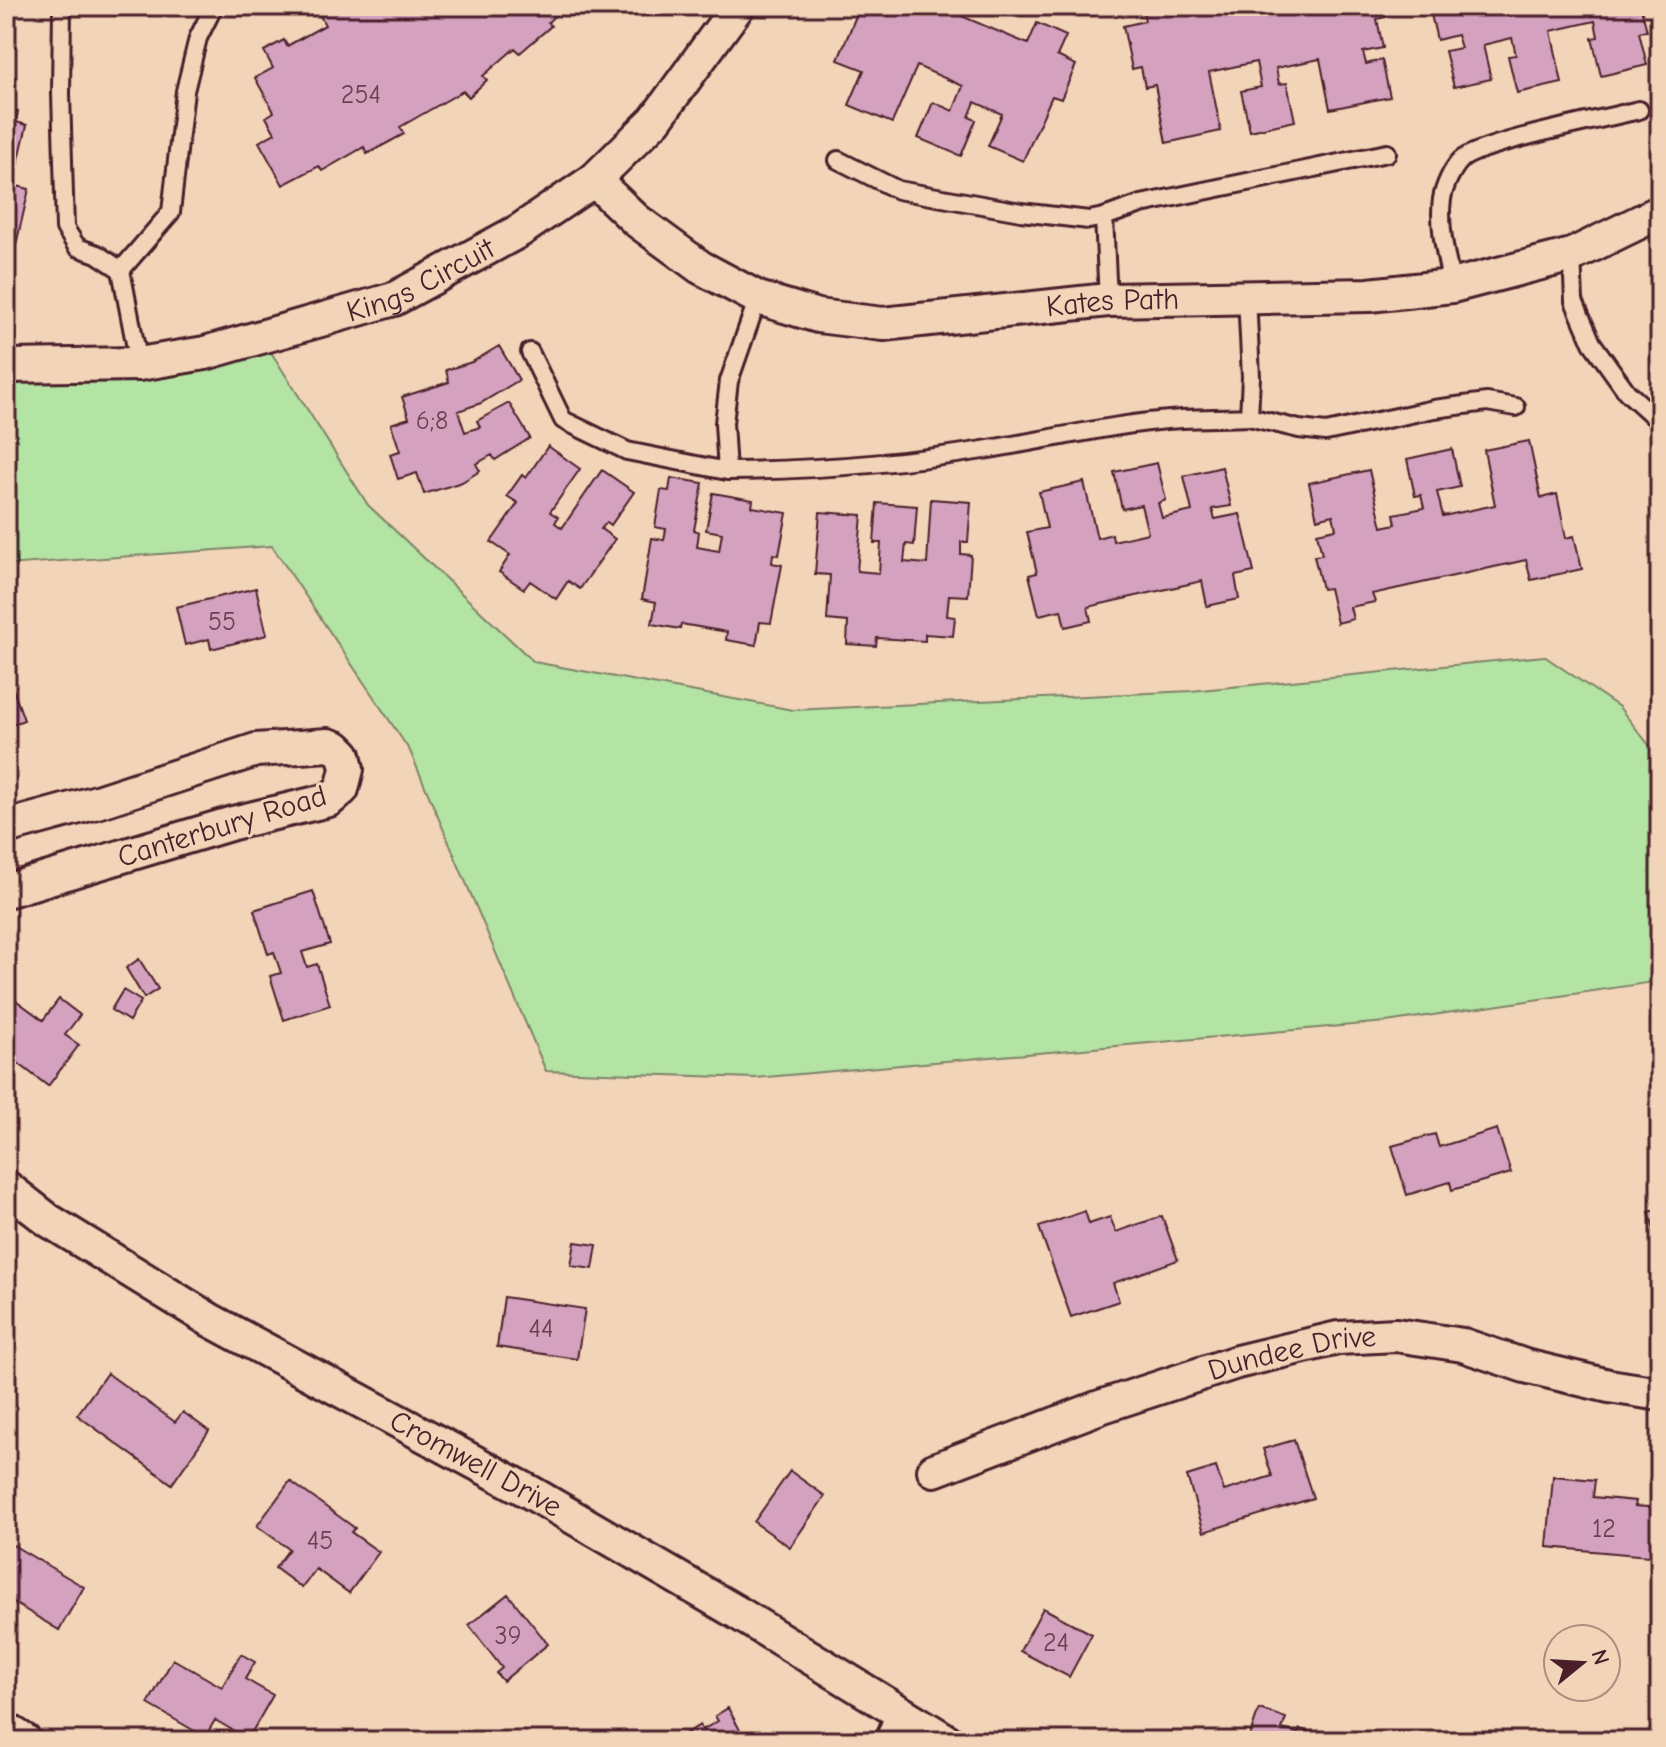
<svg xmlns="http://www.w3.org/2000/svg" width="1666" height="1747" viewBox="0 0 1666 1747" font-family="'Comic Neue',sans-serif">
  <rect width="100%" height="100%" fill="#f2d5b8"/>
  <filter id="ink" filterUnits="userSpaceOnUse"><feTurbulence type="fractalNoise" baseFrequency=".0125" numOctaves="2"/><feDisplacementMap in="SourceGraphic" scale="16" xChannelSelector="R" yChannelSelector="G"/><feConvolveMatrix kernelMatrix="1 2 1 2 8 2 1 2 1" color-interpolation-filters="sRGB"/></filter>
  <g filter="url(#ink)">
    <!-- green -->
    <path fill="#b3e4a4" stroke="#7e8268" stroke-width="2" d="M262,338l106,167 166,157 259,48 398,-19 353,-35 75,51 41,52v222l-274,41 -631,56 -209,-7 -136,-320 -138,-205 -266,19v-207l108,-1z"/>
    <!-- building -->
    <path fill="#d4a2be" stroke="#4a1f2b" stroke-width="2" d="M333,6h232l-17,16 3,4 -31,27 -5,-5 -32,28 4,4 -18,17 -6,-6 -63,36 4,7 -37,20 -3,-7 -42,24 -3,-5 -36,19 -24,-43 16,-9 -9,-16 8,-5 -19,-34 18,-10 -9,-17 20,-11 3,6 38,-21 -6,-11z
      M860,6h78l90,38 9,-21 29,13 -9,20 19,9 -15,34 -9,-3 -29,65 -35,-15 14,-32 -27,-12 -6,15 7,3 -15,36 -43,-18 15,-36 20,9 10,-25 -46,-20 -25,57 -43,-18 15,-35 -26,-10z
      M1169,6l1,8 41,-8h173l2,11 -9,2 6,29 -20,4 3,12 16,-4 8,37 -60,12 -10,-50 -44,9 3,16 8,-1 8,38 -45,10 -9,-40 20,-4 -5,-25 -47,10 12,59 -55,12 -11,-58 -10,2 -4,-20 -9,2 -9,-43 22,-5 -3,-14z
      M1429,6h222l-10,2 6,23 -8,1 8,33 -46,11 -9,-38 6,-1 -3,-16 -44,10 11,52 -45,10 -9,-37 8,-1 -4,-17 -29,7 8,34 -37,8 -9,-36 16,-3 -4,-13 -20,5z
      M6,108l12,3 -2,11 11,3 -14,60 16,4 -13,56 -10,-3z
      M499,346l20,34 -38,23 -23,8 7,21 15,-5 -3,-6 32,-18 21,35 -35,22 -3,-5 -16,9 4,7 -18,11 -38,12 -7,-21 -19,6 -8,-25 10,-3 -9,-27 18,-6 -7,-21 47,-15 -3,-12 26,-8z
      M1529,441l12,57 16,-4 9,44 8,-2 8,33 -51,11 -5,-20 -154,34 3,8 -25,5 3,12 -16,4 -8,-35 -7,1 -8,-33 8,-1 -5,-22 19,-4 -3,-14 -16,4 -8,-36 60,-13 13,57 14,-3 -2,-10 30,-6 -3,-13 -6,1 -8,-37 45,-10 8,38 -23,5 6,24 52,-11 -11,-55z
      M548,446l32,23 -30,43 8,5 -3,6 7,5 40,-58 32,22 -23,33 -4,-3 -6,7 14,10 -35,50 -12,-8 -12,18 -26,-18 -6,8 -25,-17 11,-17 -19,-13 27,-39 -11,-7 15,-21 4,3z
      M1157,463l9,37 -8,3 4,15 30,-7 -8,-35 38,-9 9,39 -19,3 3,10 25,-5 14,58 -19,4 4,23 -32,7 -5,-25 -114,26 3,14 -26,6 -4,-17 -22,5 -10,-40 8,-2 -10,-41 20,-4 -8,-36 45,-10 13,56 15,-4 1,7 35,-8 -7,-28 -19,4 -8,-37z
      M671,478l32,5 -9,47 5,2 -2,15 22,4 3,-18 -16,-3 7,-37 40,7 -1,7 35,6 -8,42 -6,-1 -1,9 10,2 -11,58 -11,-1 -4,23 -30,-5 1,-8 -46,-8 -1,5 -28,-5 4,-22 -14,-3 10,-61 12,2 2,-11 -11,-2 6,-37 8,1z
      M931,499l40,3 -3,40h-7v12l10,1 -3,41 -19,-1 -2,21 8,1 -2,19 -28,-2v7l-48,-3 -1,8 -29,-2 1,-22 -21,-2 3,-45 -15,-1 5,-62 42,3 -5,56 22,2 2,-30h-7l3,-40 40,3 -3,39 -8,-1 -2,18 23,2z
      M256,588l11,47 -56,14 -2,-10 -24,6 -9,-38z
      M8,675l16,45 -18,7v-51z
      M313,891l17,53 -28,8 5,15 10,-3 13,41 -46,15 -14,-44 11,-3 -7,-21 -6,2 -14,-44z
      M139,959l19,30 -14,9 -18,-30z
      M123,990l18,11 -12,20 -18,-11z
      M6,993l37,27 16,-21 21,16 -15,20 14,10 -31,41 -42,-32z
      M1497,1129l14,44 -59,17 -2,-8 -43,13 -15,-49 43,-12 4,13z
      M1660,1209v43l-11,-40z
      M1085,1211l4,13 21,-7 6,15 46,-16 16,44 -65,23 6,18 -48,16 -32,-90z
      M575,1242l22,3 -4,24 -22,-3z
      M504,1297l81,12 -8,50 -80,-12z
      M107,1373l68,49 8,-10 26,19 -37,53 -95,-69z
      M1294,1440l19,58 -109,34 -17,-56 29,-9 8,24 48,-15 -9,-27z
      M790,1471l35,25 -35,51 -36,-25z
      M1553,1476l42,4 -2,17 43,4 -1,5 25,2v49l-113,-10z
      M290,1481l65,47 -4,4 28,20 -30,41 -33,-24 -14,19 -27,-20 14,-19 -32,-23z
      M6,1541l78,46 -25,43 -53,-32z
      M508,1594l40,50 -45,37 -7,-8 6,-5 -33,-43z
      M1043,1608l49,26 -23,43 -49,-26z
      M241,1654l14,8 -10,17 28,16 -25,44 -33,-19 -10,17 -57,-33 25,-45 49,28z
      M728,1708l18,33h-60l-3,-6 17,-10 2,5 16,-9 -3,-5z
      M1259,1709l27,9 -4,11 16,4 2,-4 40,12h-92z"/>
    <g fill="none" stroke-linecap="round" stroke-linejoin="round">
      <!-- service casing -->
      <g stroke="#4a1f2b" stroke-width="22">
        <path id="service" d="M62,6l-1,88 4,134 12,19 20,7 24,16 18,94
          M838,160l60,30 123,22 68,8 15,-3 4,83
          M1104,217l37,-13 246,-51
          M1572,255l2,46 18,42 35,49 33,30
          M121,270l50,-58 14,-121 13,-53 16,-32
          M1452,286c-5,-27 -14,-59 -10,-87 2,-12 10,-30 19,-39 18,-17 146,-42 178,-50
          M1247,297l4,80 -2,40 50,12 27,3 108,-23 53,-7 29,5
          M530,352l33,68 64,31 100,20 -3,-48 5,-42 29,-83
          M727,471c85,-1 171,-7 256,-21 65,-10 133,-27 199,-31 22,-1 45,-1 67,-2"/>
      </g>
      <!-- minor casing -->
      <g stroke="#4a1f2b" stroke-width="38">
        <g id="minor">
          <path id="s1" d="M594,180l42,40 64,47 58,31 60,18 65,8 225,-24 261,-5 83,-9 120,-31 88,-43"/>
          <path id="s2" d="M6,366l133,-2 66,-11 189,-54 125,-68 75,-51 61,-60 83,-114"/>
          <path d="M6,827l91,-25 159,-52 72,-5 9,3 7,7 3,14 -5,20 -13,11 -96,23 -227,68"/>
          <path id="s3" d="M6,1187l42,33 162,100 320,172 208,121 209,128"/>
          <path id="s4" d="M934,1470l166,-63 137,-45 101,-24 58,-3 67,10 62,21 84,20 51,8"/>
          <path d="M6,1729l19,12"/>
          <path d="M892,1741l10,-26"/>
        </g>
      </g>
      <!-- service -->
      <use href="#service" stroke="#f2d5b8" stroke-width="16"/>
      <!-- minor -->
      <use href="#minor" stroke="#f2d5b8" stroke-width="32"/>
    </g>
  </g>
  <g text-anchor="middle" stroke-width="6" stroke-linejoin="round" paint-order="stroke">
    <!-- number labels -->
    <g font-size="26" fill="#6c4050">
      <text x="361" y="103">254</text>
      <text x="432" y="429">6;8</text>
      <text x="222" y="630">55</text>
      <text x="541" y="1337">44</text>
      <text x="1604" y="1537">12</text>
      <text x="320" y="1549">45</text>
      <text x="508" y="1644">39</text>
      <text x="1056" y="1651">24</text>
    </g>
    <!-- street labels -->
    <g font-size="30" fill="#4a1f2b" stroke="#f2d5b8">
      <text dy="10" stroke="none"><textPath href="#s2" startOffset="428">Kings Circuit</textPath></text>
      <text dy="10" stroke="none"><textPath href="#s1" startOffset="562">Kates Path</textPath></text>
      <text transform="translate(222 826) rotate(-17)" y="10">Canterbury Road</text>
      <text dy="10" stroke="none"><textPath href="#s4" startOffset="378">Dundee Drive</textPath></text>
      <text dy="10" stroke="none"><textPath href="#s3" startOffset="546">Cromwell Drive</textPath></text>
    </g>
  </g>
  <!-- margin -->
  <rect width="1666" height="1747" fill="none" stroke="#f2d5b8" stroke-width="32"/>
  <rect x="16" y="16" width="1634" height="1715" fill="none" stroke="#4a1f2b" stroke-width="3" filter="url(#ink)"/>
  <!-- north arrow -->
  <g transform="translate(1582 1663) rotate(72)"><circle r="38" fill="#f2d5b8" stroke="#af8c80" stroke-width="2"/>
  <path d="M0-6L14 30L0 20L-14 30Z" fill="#4a1f2b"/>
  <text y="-12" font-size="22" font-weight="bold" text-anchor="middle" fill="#4a1f2b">N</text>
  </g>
</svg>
